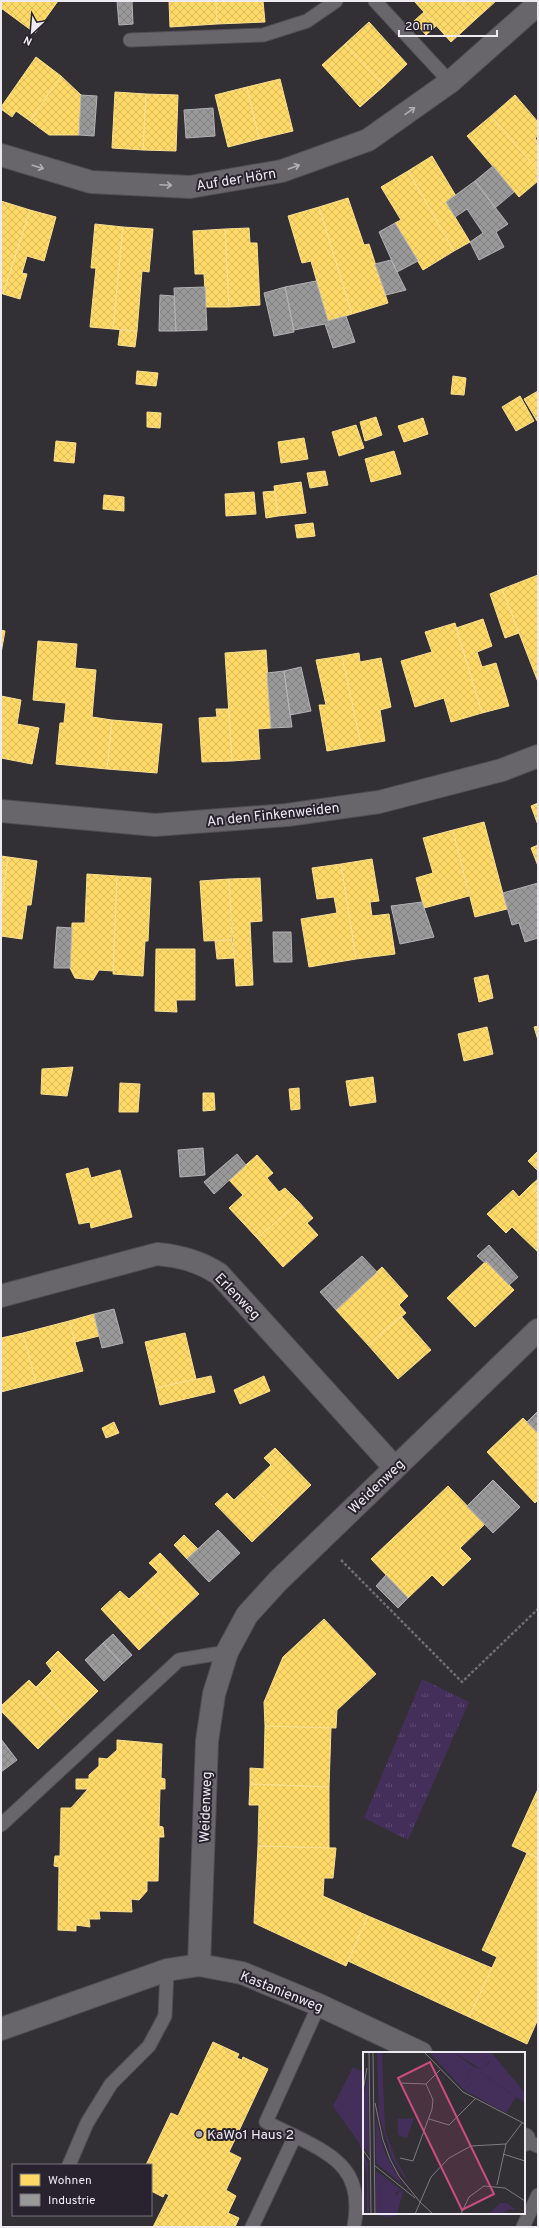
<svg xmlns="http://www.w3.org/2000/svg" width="539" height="2228" viewBox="0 0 539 2228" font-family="Overpass,sans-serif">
  <defs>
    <pattern id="park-tufts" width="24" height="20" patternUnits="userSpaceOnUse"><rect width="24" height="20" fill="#442e5a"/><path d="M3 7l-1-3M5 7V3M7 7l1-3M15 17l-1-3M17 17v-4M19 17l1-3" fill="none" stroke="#5f4c72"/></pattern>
    <pattern id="homes-cross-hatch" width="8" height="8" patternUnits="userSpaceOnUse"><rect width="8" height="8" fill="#ffd966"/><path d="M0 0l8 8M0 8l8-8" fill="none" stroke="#dabc60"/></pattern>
    <pattern id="industry-cross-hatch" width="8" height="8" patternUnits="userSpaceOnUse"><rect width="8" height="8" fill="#999"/><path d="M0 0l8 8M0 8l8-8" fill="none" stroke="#808081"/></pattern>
  </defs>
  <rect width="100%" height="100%" fill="#323035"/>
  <!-- grass -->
  <path fill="#442e5a" d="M353,2067l11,5v88l-5,-17 -26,-37z
    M372,2213h31c-11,5 -20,5 -31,0z"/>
  <!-- park -->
  <path fill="url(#park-tufts)" d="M422,1679l47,23 -61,138 -44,-22z"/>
  <!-- homes -->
  <path fill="url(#homes-cross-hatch)" stroke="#fade90" d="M1,1h57l-23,32 -34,-25z
    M169,1h47l1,23 -47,3z
    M216,1h47l2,21 -48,2z
    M414,1h45l17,18 -25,23z
    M459,1h37l-20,18z
    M424,12l12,14 -10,9 -12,-14z
    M369,22l38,42 -23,22 -39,-42z
    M345,44l39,42 -24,21 -38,-42z
    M36,57l25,19 -31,45 -14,-10 -4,6 -11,-8v-2z
    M61,76l20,19 -2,40h-30l-19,-14z
    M280,79l13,52 -34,8 -12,-52z
    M247,87l12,52 -31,8 -13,-52z
    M115,92l31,2 -3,56 -31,-2z
    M146,94l32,1 -2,56 -33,-1z
    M515,95l23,27v14l-3,2 3,4v29l-47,-55z
    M491,116l47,55v10l-19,16 -52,-61z
    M432,156l24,40 -10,6 24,40 -16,9 -46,-80z
    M408,171l46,80 -31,19 -28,-47 6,-3 -20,-33z
    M348,198l16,47 5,-1 19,59 -36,11 -33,-107z
    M1,201l29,9 -27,84 -2,-1z
    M319,207l33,107 -24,7 -17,-60 -9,2 -14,-47z
    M30,210l26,7 -12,44 -17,-5 -5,17 5,1 -7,25 -17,-5z
    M95,224l28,3 -10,102 -23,-2 6,-59h-5z
    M123,227l30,2 -4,43 -7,-1 -5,60 -24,-2z
    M249,228l1,15h7l3,62 -31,2 -4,-78z
    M225,229l4,78h-23l-2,-33h-9l-2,-43z
    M120,330l17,1 -2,16 -17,-2z
    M137,371l21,2 -2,13 -20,-2z
    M453,376l13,2 -2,17 -13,-1z
    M538,391v30h-1l-13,-22z
    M520,396l14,25 -18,10 -14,-24z
    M147,412l14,1 -1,15 -13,-1z
    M376,417l6,18 -17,6 -5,-19z
    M423,418l5,16 -24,8 -6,-16z
    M356,425l8,23 -25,8 -7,-24z
    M304,438l4,21 -27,4 -3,-21z
    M56,441l20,2 -2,20 -20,-2z
    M394,451l7,23 -30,8 -6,-23z
    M325,471l3,14 -18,3 -3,-15z
    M301,482l5,31 -28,3 -4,-30z
    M275,491l3,25 -12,2 -3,-26z
    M254,492l2,22 -30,2 -1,-22z
    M104,495l20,2v14l-21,-2z
    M313,523l2,13 -18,2 -2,-13z
    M538,575v107l-36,-93z
    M502,589l17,44 -14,5 -15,-44z
    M483,619l9,27 -15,6 5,15 14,-4 13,43 -27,7 -26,-85z
    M455,623l27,90 -31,9 -7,-24 -29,9 -14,-46 31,-9 -7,-20z
    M1,630l4,1 -4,22z
    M38,641l39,3 -2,24 21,2 -4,47 20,3 -5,49 -51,-5 4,-41h4l2,-20 -33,-3z
    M266,650l5,78 -13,1 2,30 -28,2 -7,-108z
    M359,653l1,9 21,-4 10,49 -11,3 5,31 -24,4 -19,-89z
    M342,656l19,89 -34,6 -8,-46h7l-10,-45z
    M1,696l20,4 -4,24 22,4 -7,36 -31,-6z
    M216,709h13l3,52 -30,1 -3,-44 18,-1z
    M112,720l50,4 -5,49 -50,-4z
    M538,803v22l-7,-19z
    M484,822l23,87 -32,8 -22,-87z
    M453,830l16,66 -45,12 -8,-30 17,-5 -10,-35z
    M538,845v21l-7,-18z
    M1,856l7,1 -7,51z
    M8,857l29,4 -6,44h-4l-5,34 -21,-3v-28z
    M372,859l7,42 -9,1 2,14 17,-2 6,40 -39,5 -15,-95z
    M341,864l15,95 -47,8 -8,-48 36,-6 -3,-16 -17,2 -5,-31z
    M87,874l30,2 -4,95 -14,-1 -6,10 -18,-2 -5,-10 2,-45h13z
    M117,876l34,2 -3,63h-3l-2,35 -30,-2z
    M260,878l2,43 -12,1 3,63 -17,1 -7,-107z
    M229,879l3,61 -28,1 -4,-60z
    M232,940l2,18 -17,1 -2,-18z
    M156,949h39v51h-19l1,12 -22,-1z
    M488,975l5,23 -14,4 -5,-24z
    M538,1026v14l-4,-13z
    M487,1027l6,27 -29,7 -6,-27z
    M73,1067l-6,29 -26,-2 1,-25z
    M373,1077l3,25 -26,4 -4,-25z
    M120,1083l20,1 -2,28h-19z
    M299,1088l1,21 -9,1 -2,-21z
    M203,1093h11l1,17 -12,1z
    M538,1151v20l-10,-10z
    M257,1155l16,18 -6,5 12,14 6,-4 14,14 -42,36 -28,-30 14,-13 -14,-15z
    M88,1168l3,10 29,-8 12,47 -41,11 -1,-6 -11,2 -13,-50z
    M538,1179v15l-8,-8z
    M530,1186l8,8v58l-26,-25 -6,6 -19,-19 26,-24 6,7z
    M299,1202l14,16 -6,5 11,12 -35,32 -26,-29z
    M486,1261l28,29 -39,37 -28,-29z
    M382,1267l26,29 -9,9 7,8 -38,32 -32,-35z
    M94,1314l5,22 -24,6 -6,-21z
    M401,1316l30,34 -33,29 -30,-34z
    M69,1321l14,50 -47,12 -13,-50z
    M23,1333l13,50 -35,9v-54z
    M185,1333l11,46 -40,9 -11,-46z
    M211,1376l4,16 -55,13 -4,-17z
    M264,1376l6,15 -30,13 -6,-14z
    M523,1418l15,15v67l-3,3 -48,-51z
    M114,1422l5,11 -13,5 -4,-10z
    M275,1448l36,37 -30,29 -30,-30 20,-19 -7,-7z
    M251,1484l30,30 -29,28 -37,-38 12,-11 7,7z
    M448,1486l37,38 -25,24 11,11 -28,27 -11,-11 -24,23 -37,-39z
    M184,1535l14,14 -11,10 -13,-14z
    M160,1553l39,41 -29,27 -30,-32 18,-17 -9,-9z
    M140,1589l30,32 -31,29 -38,-41 19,-18 9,8z
    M324,1619l52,55 -39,36 -1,18 -71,-2 -1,-24 19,-45z
    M58,1651l40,40 -30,29 -32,-33 16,-16 -6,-8z
    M29,1680l39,40 -30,29 -37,-38v-5z
    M265,1726l66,2 -2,59 -79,-3v-16l14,1z
    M117,1740l45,4 -1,34 4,1v10h-5l-1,37 4,1 1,10h-5l-1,44h-11v10l-8,9 -8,-1 1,13 -33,-1 1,8h-11l1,8 -14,-2v6l-18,-1 1,-63 -5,-1 1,-10h5l1,-48h10l17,-19h-12v-10h13v-4l10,-9v-8l8,1 10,-9z
    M250,1784l79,3v61l-71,-2 1,-41h-10z
    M538,1789v69l-26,-12z
    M258,1846l78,2 -3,30h-9l-1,18 45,20 -22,50 -92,-43z
    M527,1853l11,5v161l-11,25 -58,-27 28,-60 -15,-7z
    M368,1916l124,52 -23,49 -121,-56z
    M213,2042l26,12 -2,4 5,2 1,-3 25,12 -39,83 12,6 -15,32 10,6 -8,17 11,5 -4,9h-82l16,-32 -4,-2 -2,4 -12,-6v-26h-5l25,-52 7,3z"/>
  <!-- industry -->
  <path fill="url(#industry-cross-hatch)" stroke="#b2b1b4" d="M117,1h15l1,23 -14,1z
    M81,95l16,1 -3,40 -15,-1z
    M213,108l2,28 -29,2 -2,-28z
    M493,166l21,26 -19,16 -20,-27z
    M475,181l33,43 -12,8 8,15 -25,13 -9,-18 13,-9 -16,-24 -12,8 -9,-15z
    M395,223l23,38 -21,11 -18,-40z
    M391,260l15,30 -20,5 -11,-31z
    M316,281l12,40 18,-5 9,26 -22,6 -8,-24 -31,6 -9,-43z
    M205,287l2,43 -31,1 -2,-43z
    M285,287l9,45 -20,4 -10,-43z
    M160,295l14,1 2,35h-17z
    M301,667l10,44 -21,4 -6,-44z
    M284,671l8,56 -21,1 -4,-55z
    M538,883v55l-13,4 -6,-19 -7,2 -9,-32z
    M422,902l12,35 -34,7 -9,-38z
    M57,927l15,1 -2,40h-16z
    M273,932h18l1,30h-18z
    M203,1148l2,27 -25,2 -2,-27z
    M237,1154l9,11 -32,29 -10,-12z
    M489,1245l29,32 -9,8 -23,-24 -1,2 -8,-7z
    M362,1256l15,16 -41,38 -16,-18z
    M114,1309l9,34 -21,5 -8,-34z
    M537,1412l1,1v20l-11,-11z
    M493,1480l27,27 -27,26 -26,-27z
    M218,1530l22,23 -31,29 -22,-23z
    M386,1575l22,23 -10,10 -22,-22z
    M113,1634l19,21 -10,9 -19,-21z
    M103,1643l19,21 -18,17 -19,-21z
    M1,1739l16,21 -16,12z"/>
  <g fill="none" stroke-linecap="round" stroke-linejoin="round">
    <!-- service casing -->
    <g stroke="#514f54" stroke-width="15">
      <path id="service" d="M375,1l75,81
        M130,40l133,-5 44,-14 29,-20
        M1,1825l178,-165 48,-8
        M295,2136c43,21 69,37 59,91
        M524,2140l14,6
        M69,2165l18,-42 24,-39 38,-38 16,-30 2,-46
        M252,2227l43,-91 -29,-14 53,-117
        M523,2227l15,-32"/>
    </g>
    <!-- minor casing -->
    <g stroke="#514f54" stroke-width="24">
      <path id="minor" d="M1,155l90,27 99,5 92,-16 86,-31 82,-58 88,-78
        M1,811l154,14 132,-10 92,-13 123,-32 36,-14
        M1,1296l156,-42c23,2 42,7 62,20l176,194
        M199,1965l8,-224 7,-47 13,-42 20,-37 31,-34 260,-251
        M1,2029l166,-59 32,-5 43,8 77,32 102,48
        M524,2139v1"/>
    </g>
    <!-- path -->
    <path stroke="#6e6d71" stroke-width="2.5" stroke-dasharray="3 2" stroke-linecap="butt" d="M341,1560l121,122 76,-73"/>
    <!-- service -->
    <use href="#service" stroke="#68666b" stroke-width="13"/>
    <!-- minor -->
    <use href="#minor" stroke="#68666b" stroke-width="22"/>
  </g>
  <!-- one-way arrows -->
  <defs><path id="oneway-shaft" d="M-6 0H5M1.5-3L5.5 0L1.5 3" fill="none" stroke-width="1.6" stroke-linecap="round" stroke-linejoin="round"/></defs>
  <g stroke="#b1afb5">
    <use href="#oneway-shaft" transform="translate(410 111) rotate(-35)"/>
    <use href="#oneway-shaft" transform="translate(38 167) rotate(17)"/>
    <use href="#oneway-shaft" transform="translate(294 167) rotate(-20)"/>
    <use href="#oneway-shaft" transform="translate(166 185) rotate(3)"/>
  </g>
  <!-- markers -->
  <circle fill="#aca9b0" stroke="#28232e" stroke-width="1.5" cx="199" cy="2134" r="4"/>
  <g text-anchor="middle" stroke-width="4" stroke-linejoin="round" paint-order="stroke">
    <!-- street labels -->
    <g font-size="14" fill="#edeaf2" stroke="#28232e">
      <text transform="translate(236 179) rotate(-9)" y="5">Auf der Hörn</text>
      <text transform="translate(273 814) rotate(-6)" y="5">An den Finkenweiden</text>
      <text transform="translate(238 1296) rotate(46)" y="5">Erlenweg</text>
      <text transform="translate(376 1486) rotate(-44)" y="5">Weidenweg</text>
      <text transform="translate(205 1807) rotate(-88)" y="5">Weidenweg</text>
      <text transform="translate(282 1991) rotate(22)" y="5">Kastanienweg</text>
    </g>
    <!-- poi labels -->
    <g font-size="14" fill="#edeaf2" stroke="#28232e" text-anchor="start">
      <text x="207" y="2139">KaWo1 Haus 2</text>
    </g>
  </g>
  <!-- overview -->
  <g transform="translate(363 2052)">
    <rect width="162" height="162" fill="#323035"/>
    <path d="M90,0h32l6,8 -10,9zM23,129l10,13 -7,20h-8l-1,-27z" fill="#442e5a"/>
    <path d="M14,0h5l3,79 12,31 9,15 -1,2 -13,-21 -13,-42zM122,0h6l34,41v10l-44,-30 -17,17 -4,-4 9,-9 -3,-3 8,-7 7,2 9,-7zM5,24l1,79 -6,-9v-48zM13,66l9,35 18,32 -27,-22zM0,103l5,7 1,52h-2v-38zM13,119l25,19 -7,3 -8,-12 -6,6 1,27h-5z" fill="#442e5a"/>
    <path d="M51,66l-7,20 -9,-3v-16zM38,138l2,2 -6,22h-8l4,-15zM137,151h7l9,7 -7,-1 -7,5h-13z" fill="#442e5a"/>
    <path d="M66,0h24l21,15 -8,7 3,3 -9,9zM118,21l35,24 -10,16 -42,-23z" fill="#442e5a"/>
    <path fill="none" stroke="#7d7a81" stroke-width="1" d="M6,0l2,162M10,0l2,162M61,0l39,40 62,32M38,31l25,1 14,-14M0,39l4,-23M12,51l8,37 7,19 9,17 21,26M66,67l20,6 26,-26M0,98l7,10M140,102l22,7M37,106l13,3 19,-52 1,-9 -7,-16M11,113l41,33M134,133l9,-41 16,-21M57,150l13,12M52,162l16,-37 18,-19 22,-12 35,-2M98,162l8,-17 15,-11 21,2 20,13"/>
    <path fill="#cd4c81" fill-opacity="0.15" stroke="#cd4c81" stroke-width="2" d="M67,10l64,132 -32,16 -64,-132z"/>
    <rect width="162" height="162" fill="none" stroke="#edeaf2" stroke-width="2"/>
  </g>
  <!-- border -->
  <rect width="539" height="2228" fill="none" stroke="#edeaf2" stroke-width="4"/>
  <!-- legend -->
  <rect x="12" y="2164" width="140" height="52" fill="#28232e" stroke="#77737c"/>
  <rect x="20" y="2174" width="20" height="12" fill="#ffd966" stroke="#77737c"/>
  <text x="48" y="2184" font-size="12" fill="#edeaf2">Wohnen</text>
  <rect x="20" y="2194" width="20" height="12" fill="#999999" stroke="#77737c"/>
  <text x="48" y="2204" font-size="12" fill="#edeaf2">Industrie</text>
  <!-- north arrow -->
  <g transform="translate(32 32) rotate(206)" stroke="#28232e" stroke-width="3" paint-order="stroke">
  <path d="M0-3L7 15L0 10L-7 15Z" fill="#edeaf2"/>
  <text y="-6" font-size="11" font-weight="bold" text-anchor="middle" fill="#edeaf2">N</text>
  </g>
  <!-- scale -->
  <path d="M399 30v6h98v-6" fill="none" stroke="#edeaf2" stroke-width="2"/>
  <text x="405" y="30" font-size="12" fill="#edeaf2" stroke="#28232e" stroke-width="3" paint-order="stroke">20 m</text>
</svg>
